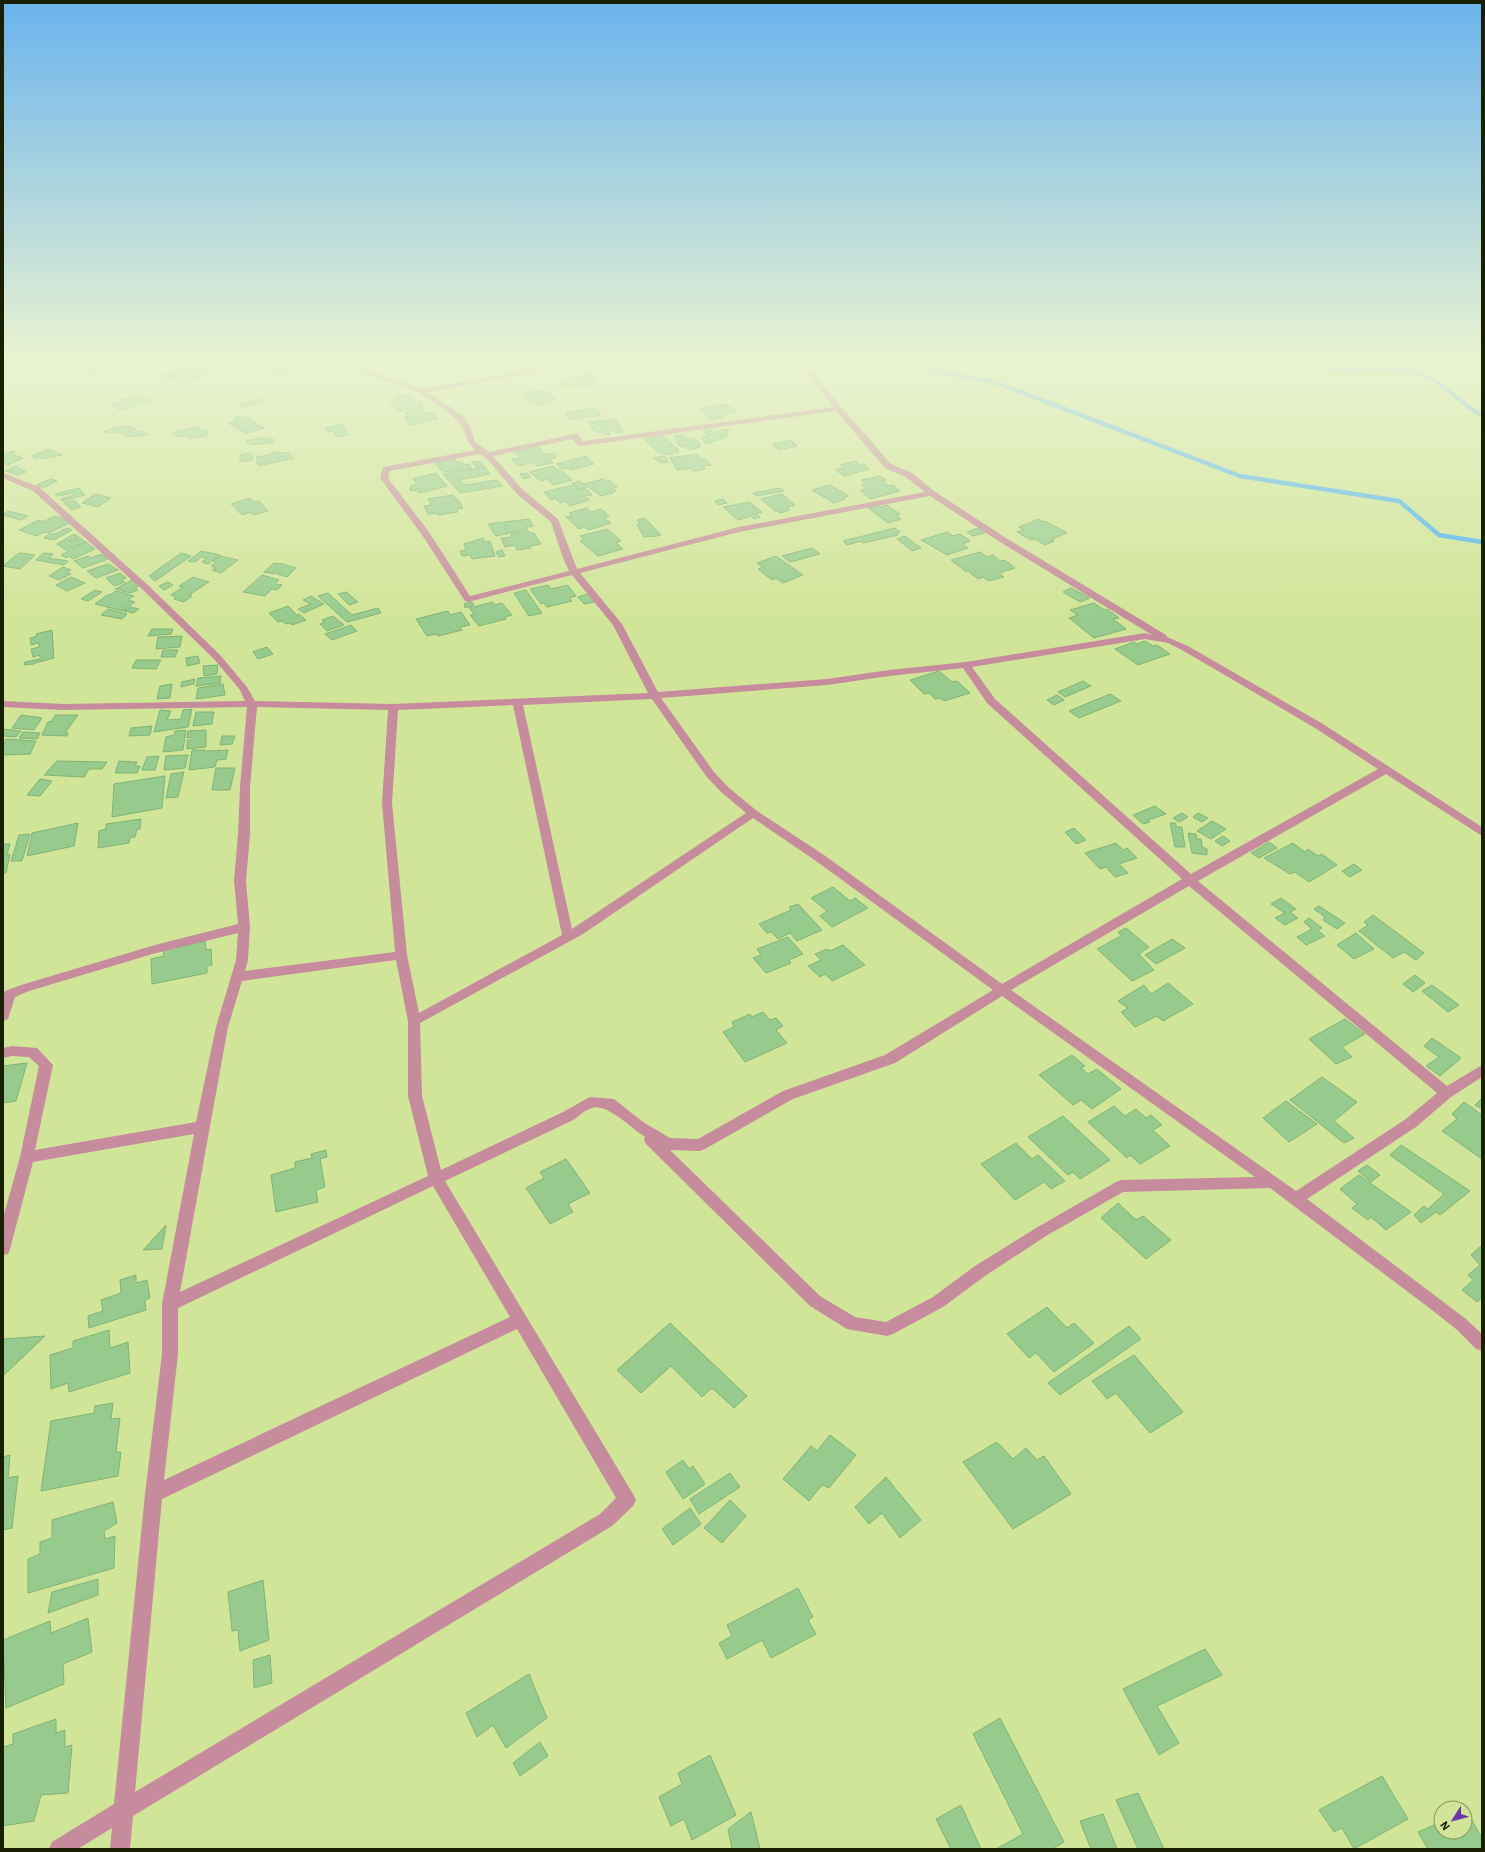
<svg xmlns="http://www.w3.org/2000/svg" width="1485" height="1852" viewBox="0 0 1485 1852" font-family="'IBM Plex Sans',sans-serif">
  <rect width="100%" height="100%" fill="#d1e598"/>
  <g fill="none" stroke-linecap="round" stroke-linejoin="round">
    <!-- stream -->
    <path stroke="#4bb2f5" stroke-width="4.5" d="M878,359l119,24 243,93 159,25 40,34 43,7
      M1275,359c20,3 40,10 60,11 31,2 65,-6 95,8 19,9 32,28 52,37"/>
  </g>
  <!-- building -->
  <path fill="#97cb8d" stroke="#80b376" d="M22,359h22l-18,5z
    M114,362l2,2 -38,8 -2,-3z
    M281,364l13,8 -20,4 -4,-3 10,-3 -8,-4z
    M194,365l16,9 -30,10 -3,-2 16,-5 -2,-1 6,-2 -26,7 -11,-6z
    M97,370l4,5 -8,1 -3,-5z
    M595,373l2,4 -4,1 -2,-3 -11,1v-2z
    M578,376v1l11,-1 2,3h3l1,2 -4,1 2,5 -19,1 -1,-4 -10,2 -3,-7z
    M544,390l2,4 5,-1 5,7 -7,1 2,2 -15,2 -2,-3 -6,1 -5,-10z
    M411,394l5,8 4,-1 4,6 -27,4 -7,-10 7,-1 -3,-3z
    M141,396l9,4 -28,10 -11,-4 3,-1 -3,-1 11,-3 -1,-1z
    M259,399l4,3 -19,5 -4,-3z
    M725,404l12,8 -16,3 3,3 -13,2 -11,-12z
    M596,408l5,7 -31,5 -4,-7z
    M422,409l3,4 7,-1 6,7 -28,6 -6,-8 4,-1 -3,-3z
    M240,416l4,3 4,-2 11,8 -18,6 -13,-8 8,-2 -3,-3z
    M615,419l8,13 -7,1 -2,-3 -5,1 2,3 -6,1 -2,-4 -4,2 -2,-3 -3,1 -5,-9z
    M342,424l6,11 -12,2 -2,-6 -6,1 -3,-4z
    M127,425l9,5 -17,4 -2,-2 -11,1 -2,-2z
    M198,426l3,4 4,-1 3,4 -3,1 2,2 -18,3 -3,-3 -10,1 -4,-4z
    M260,426l4,2 -19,6 -3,-3z
    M709,429l3,3 15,-3 2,2 -4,1 3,2 -3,1 2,2 -21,7 -5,-6 8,-2 -6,-5z
    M143,431l6,4 -22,2 -3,-3z
    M662,435l16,14 -2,1 3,2 -13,3 -3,-2h-4l-15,-14z
    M681,435l9,4 3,-1 8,6h-3l3,3 -11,3 -5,-4 -3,1 -6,-5h4l-6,-5z
    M263,437l2,2 7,-1 3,4 -23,3 -1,-2 -3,1 -2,-3z
    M791,440l6,6 -18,4 -7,-6z
    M538,447l7,8 8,-2 4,4 -7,2 3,4 -16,3 -3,-4 -16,4 -6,-7 8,-1 -5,-6z
    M49,449l13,6 -19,4 -3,-2 -3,2 -5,-3z
    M12,451l3,1 -4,2 12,4 -15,7 -5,-2v-8z
    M273,452l16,1 4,5 -34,8 -3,-4h3l-3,-5 13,-2z
    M251,453l2,7 -11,2 -3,-4 3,-1 -2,-2z
    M697,454l4,5h5l5,6 -8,1 2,3 -12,2 -2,-3 -14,2 -7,-12z
    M586,456l8,8 -23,6 -3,-2 -6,1 -6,-5z
    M664,456l5,6 -9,1 -6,-5z
    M454,459l4,4 4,-1 2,3 5,-1 3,4 -29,4 -8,-9z
    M480,461l4,5 -8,1 -4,-5z
    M856,461l4,4 4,-1 5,5 -25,7 -8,-6 8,-2 -4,-3z
    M16,466l10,6 -8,3 -13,-4z
    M553,466l5,4 2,-1 12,11 -19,5 -6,-6 -6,2 -12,-9z
    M485,467l5,7 -30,6 5,5 32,-5 5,6 -42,7 -17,-19z
    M436,473l11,13 -28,7 -2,-3 -6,1 -2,-2 3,-1 -2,-2 7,-2 -4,-5z
    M527,473l4,4 -7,2 -4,-5z
    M880,476l6,4 -4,1 7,5 4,-1 7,6 -30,8 -10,-9 7,-1 -5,-4 4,-1 -5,-4z
    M51,479l6,2 -12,6h-6l-3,-2z
    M603,479l3,2 3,-1 8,7 -4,1 3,3 -5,1 2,1 -12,3 -17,-12z
    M580,481l7,6 -7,2 -8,-6z
    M574,485l5,5 6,-2 7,7 -7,1 4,4 -19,6 -5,-5 -5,2 -5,-5 -4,2 -7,-8z
    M830,485l19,11 -6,2 2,1 -11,4 -22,-13z
    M79,488l6,7 -23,6 -1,-2 14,-4 -2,-2 -15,3 -3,-2z
    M780,488l4,3 -27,5 -4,-3z
    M95,494l16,4 -13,9 -16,-4z
    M782,494l13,11 -8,2 3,3 -10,3 -2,-2h-3l-14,-12z
    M453,495l2,4h3l5,9 -6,1 1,3 -20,3 -1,-2 -9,1 -4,-8 7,-1 -3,-6z
    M250,498l4,4 5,-1 9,10 -15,4 -2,-3 -9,3 -11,-11z
    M723,499l4,4 -9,2 -3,-4z
    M74,500l7,7 -9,3 -8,-7z
    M749,502l13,10 -6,2 4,3 -6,2 -3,-3 -13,4 -15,-13z
    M878,505l3,2 6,-2 13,9 -4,1 5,4 -13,4 -20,-15z
    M587,508l4,4 10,-3 8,7 -5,2 7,5 -22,7 -5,-3 -5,2 -13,-12 6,-1 -3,-3z
    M8,511l20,5 -7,4 -18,-5z
    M55,516l16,6 -22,11 -4,-1 -9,4 -17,-6 20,-10 4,2z
    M645,518l16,17 -8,2 -2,-1 -7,1 -7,-12 3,-2 -3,-3z
    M529,519l4,7 -6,1 1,2 -32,7 -8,-12z
    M1039,519l4,3 2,-1 22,12 -15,6 2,2 -9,4 -10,-6 -4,1 -14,-8 7,-2 -5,-3z
    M67,528l5,2 -18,10 -10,-2 5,-4h6z
    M895,528l5,4 -4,1 2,2 -35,8 -2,-2 -14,4 -4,-4z
    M979,528l6,5 -12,3 -6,-4z
    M607,529l14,12 -5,2 7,6 -25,7 -18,-15 4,-1 -4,-4z
    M528,531l2,2h4l7,11 -11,2 1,2 -14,2 -2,-5 -10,2 -4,-9 11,-1 -1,-3z
    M947,532l6,4 7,-2 10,7 -8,3 6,4 -21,7 -26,-15z
    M74,534l5,3 -10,4 2,1 9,-4 6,4 -20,8 -9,-6z
    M905,536l16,12 -9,3 -15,-12z
    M483,538l2,4 5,-1 5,15 -23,3 -2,-4 -8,1 -2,-5 6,-1 -2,-6z
    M86,542l9,7 -22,10 -4,-3 -3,2 -5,-3z
    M812,548l8,6 -30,8 -8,-6z
    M502,550l3,6 -6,1 -3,-5z
    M201,551l19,4 -12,9 -6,-2 5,-4 -6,-1 -6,5 -7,-1z
    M980,552l7,5 6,-2 7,6 5,-1 10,8 -16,5 5,4 -16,4 -5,-4 -5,2 -10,-8h-3l-14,-11z
    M19,553l16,2 -15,14 -17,-3z
    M44,553l9,1 -4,4 19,3 -4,4 -28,-5z
    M181,553l10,3 -36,25 -6,-5z
    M102,554l6,5 -25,9 -9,-7 14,-5 3,2z
    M220,556l18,4 -17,13 -9,-3 4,-2 -5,-2 5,-4 -3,-1z
    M776,556l27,19 -20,8 -7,-5 -4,2 -14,-11 5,-2 -6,-4z
    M274,563l11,1 -10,10 -11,-2z
    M108,564l10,6 -22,8 -9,-7z
    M286,565l10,3 -9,9 -10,-3z
    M63,567l8,3 -4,3 4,1 -12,6 -10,-4z
    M120,573l6,5 -4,1 3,3 -11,4 -8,-8z
    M262,575l17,5 -4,4 7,1 -5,5 -5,-1 -7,7 -22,-4z
    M71,577l14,6 -18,8 -11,-6z
    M193,577l16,5 -20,13 3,1 -8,6 -10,-3 2,-2 -5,-2 12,-8 -4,-1z
    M132,580l7,6 -4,2 3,2 -8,3 -15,-4z
    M168,582l5,3 -9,5 -5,-4z
    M548,585l3,4 17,-4 8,11 -7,2 3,3 -25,6 -3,-4 -3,1 -11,-15z
    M1071,588l19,10 -10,4 -17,-10z
    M95,590l7,2 -14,9 -7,-2z
    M526,590l16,23 -13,3 -15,-23z
    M116,591l18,5 -6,4 7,2 -12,9 -28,-7 12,-9h3z
    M346,592l12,10 -9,3 -11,-11z
    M328,593l24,22 26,-7 3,5 -34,9 -29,-26z
    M588,594l6,8 -10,2 -6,-7z
    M311,596l13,8 -20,9 -6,-4 13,-5 -8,-4z
    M472,602l2,3 -9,3 -1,-4z
    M493,602l2,3 7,-2 10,12 -7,2 1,2 -27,7 -9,-11 4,-1 -5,-6z
    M1094,603l10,7 3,-1 12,9 -6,1 13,10 -32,9 -25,-20 9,-3 -8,-5z
    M288,606l9,9 2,-1 7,6 -14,5 -2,-2 -4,1 -4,-3 -4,1 -9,-9z
    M131,607l8,2 -6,4 -9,-2z
    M108,609l19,5 -5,5 -21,-4z
    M448,611l2,4 11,-3 9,13 -10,2 2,3 -24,6 -2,-2 -9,2 -11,-17z
    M333,616l11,9 -17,6 -7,-7 5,-2 -3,-2z
    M351,625l6,6 -25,9 -7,-6z
    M152,629h21l-2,5 -23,2z
    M52,630l2,28 -19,5 -1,1 -10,1 1,-3 15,-3v-4l-7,2 -2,-8 8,-2v-4l-8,2 -1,-7 7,-2 -1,-2z
    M182,636l-2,11 -24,2 2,-12z
    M1145,641l8,5 4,-1 13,9 -32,11 -23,-16 19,-7 3,2z
    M267,647l6,7 -15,5 -5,-7z
    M163,650h15l-3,7h-14z
    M198,656l2,7 -13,3 -1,-8z
    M136,660h25l-5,9 -24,-1z
    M218,665l-1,9 -13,2 -1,-10z
    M939,671l13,11 5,-1 13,12 -26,8 -4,-3 -5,1 -6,-6 -5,1 -14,-14z
    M221,676l-1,7 -24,3 2,-8z
    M195,679l-1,5 -13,3 1,-5z
    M1083,681l8,5 -26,11 -7,-5z
    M172,684l-2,14 -13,1 3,-13z
    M223,684l2,11 -29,4 2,-11z
    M1110,694l11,7 -42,17 -10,-7z
    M1057,695l7,5 -10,5 -7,-5z
    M192,709l-4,18 -34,5 6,-22 11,1 -4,9 14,-1 2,-9z
    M196,712h18l-2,12 -19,2z
    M21,715l21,3 -8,12 -22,-2z
    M55,715h23l-13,18h3l-1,3 -25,-1 6,-13 4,-1z
    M152,726l-2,9 -21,1 2,-8z
    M3,729l18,2 -5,6 -13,-1z
    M186,730l-3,20 -20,2 3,-15 8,-2 1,-4z
    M206,730v17l-19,2v-9h5v-3l-5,1 1,-7z
    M23,732l17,1 -3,6 -18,-1z
    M222,736h13l-3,8 -12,1z
    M6,739l30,2 -6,13 -27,1v-8z
    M192,750h13v1l23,-1 -2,9 -9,1 -2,7 -26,3z
    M188,755l-3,13 -21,2 2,-14z
    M159,756l-4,14h-13l5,-13z
    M57,761l50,1 -5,7h-13l-5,8 -40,-2z
    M119,761l18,1 -2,4h5l-3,7h-22z
    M216,768h19l-5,22h-18z
    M184,772l-6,25 -12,1 5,-24z
    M165,776l-3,32 -50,9 2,-33z
    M40,779l12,2 -12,15 -13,-1z
    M1155,806l11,8 -18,6 2,2 -7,2 -10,-9z
    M1182,813l6,4 -9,5 -6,-4z
    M1198,813l10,5 -6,4 -9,-5z
    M141,819l-1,10h-3l-2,8 -5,1 -1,5 -31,5 1,-17 7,-2v-5z
    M1212,821l14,8 -15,10 -14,-8z
    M78,823l-4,23 -47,10 5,-23z
    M1170,823h5l2,4h5l3,20h-10z
    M1074,828l12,12 -10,4 -11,-12z
    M1188,833l8,1 1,5h4l1,8 5,2v6l-15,-2z
    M30,834l-8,27h-11l8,-26z
    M1223,836l7,5 -8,5 -7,-5z
    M1269,842l8,6 -18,10 -8,-5z
    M1116,843l7,7 4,-2 10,10 -18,6 9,9 -13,4 -9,-10 -6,2 -15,-16z
    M1293,843l12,9 3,-3 10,7 4,-2 15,11 -28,17 -14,-10 -5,2 -26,-16z
    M3,844h7l-3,11 3,-1 -4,19h-3z
    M1354,864l8,6 -12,7 -8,-6z
    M833,887l17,14 5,-3 13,10 -36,19 -12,-11 7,-5 -16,-13z
    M1281,898l15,11 -6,3 8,6 -13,7 -10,-7 10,-5 -14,-9z
    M798,904l24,26 -25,11 -7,-8 -12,6 -7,-7 -4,1 -8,-9 32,-14 -2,-3z
    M1319,906l26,17 -8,6 -14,-9 2,-3 -11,-8z
    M1373,915l51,38 -8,7 -12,-8 -11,6 -34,-27 9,-6 -4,-3z
    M1309,918l13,10 -5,2 8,6 -19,9 -9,-8 15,-8 -8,-7z
    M1126,928l23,19 -10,7 15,16 -22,11 -35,-32 24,-13 -3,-4z
    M1356,933l18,16 -20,10 -17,-14z
    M788,937l15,17 -14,6 2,3 -25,10 -13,-15 8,-3 -4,-6z
    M1172,939l13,9 -29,16 -11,-9z
    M205,941l1,9 5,-1 1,16 -5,1v7l-55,11 -1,-25 13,-3 -1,-6z
    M843,945l22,20 -33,16 -7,-7 -5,3 -12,-11 13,-6 -6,-6 12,-5 3,2z
    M1415,975l10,8 -12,9 -10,-8z
    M1168,983l25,21 -30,17 -6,-5 -22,11 -14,-15 7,-4 -10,-7 26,-16 7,9z
    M1432,985l27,20 -11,7 -26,-21z
    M763,1012l7,8 6,-2 7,8 -7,4 11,13 -42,19 -22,-30 11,-5 -2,-5 18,-8 2,3z
    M1345,1019l20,15 -23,13 10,10 -16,7 -27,-25z
    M1432,1038l29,20 -21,18 -14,-10 13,-9 -15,-11z
    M1072,1055l13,11 -4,2 7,6 9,-5 24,20 -29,20 -11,-9 -8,5 -34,-30z
    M27,1063l-11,38 -13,2v-37z
    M1322,1077l35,25 -23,19 20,17 -10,5 -54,-43z
    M1482,1098v11l-7,-4z
    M1286,1101l31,23 -28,18 -26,-24z
    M1464,1102l18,13v44l-40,-28 15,-12 -5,-5z
    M1114,1106l11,10 11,-7 10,9 5,-3 11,10 -9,5 17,16 -30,18 -10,-9 -3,3 -39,-36z
    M1063,1116l47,44 -30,19 -7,-7 -5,3 -40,-38z
    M1016,1143l16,16 6,-4 27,26 -14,8 -7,-7 -29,18 -34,-36z
    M1401,1145l69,46 -30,24 -4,-3 -15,11 -7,-8 10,-9 4,3 16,-15 -54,-39z
    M326,1150l1,7 -7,2 5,28 -9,3 2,12 -42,10 -5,-37 24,-7v-6l17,-4 -1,-4z
    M566,1159l24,34 -22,11 5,8 -23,12 -24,-36 18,-10 -4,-6z
    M1367,1165l13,10 -9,7 -13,-11z
    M1359,1175l52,37 -25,18 -15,-13 -3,3 -16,-12 5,-4 -17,-15z
    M1118,1203l18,17 7,-4 28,24 -25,19 -45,-41z
    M166,1225l-4,24 -19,1z
    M1482,1245v53l-5,4 -15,-12 11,-10 -5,-5 12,-10 -9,-10z
    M136,1275v8l11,-3 3,18 -5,2 1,10 -57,18 -1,-12 15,-5 -2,-11 20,-7 -1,-13z
    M1047,1307l20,21 7,-5 20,20 -40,29 -18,-19 -7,5 -22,-24z
    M670,1323l77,73 -13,12 -22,-20 -10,9 -31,-31 -30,27 -24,-23z
    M1129,1326l12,13 -81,56 -12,-12z
    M109,1330l1,18 18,-6 2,31 -61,19 -1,-9 -17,6 -1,-34 23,-7v-7z
    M45,1336l-42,40v-37z
    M1134,1355l49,57 -33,21 -34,-40 -9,6 -15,-18z
    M113,1403l-2,16 9,-1 -4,34h5l-3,24 -77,15 10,-70 43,-8 1,-7z
    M830,1435l26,20 -27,33 -7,-3 -13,16 -26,-22 28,-33 6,5z
    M997,1442l16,17 13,-11 11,12 7,-4 27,38 -58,35 -50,-67z
    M10,1455l-2,23 10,-2 -6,52 -9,2v-73z
    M683,1460l6,9 4,-3 12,18 -22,15 -17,-27z
    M730,1473l10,14 -41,27 -9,-15z
    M886,1477l35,43 -21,18 -18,-25 -13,11 -14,-17z
    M730,1500l16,16 -24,27 -18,-15z
    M113,1502l4,21 -13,8 1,8 10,-3 -1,32 -86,25v-34l12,-5v-12l12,-4v-18z
    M690,1508l11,16 -28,21 -11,-16z
    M98,1579v16l-50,18 4,-21z
    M263,1580l6,60 -29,11 -2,-21 -6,1 -4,-39z
    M798,1588l15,29 -5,3 8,14 -45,24 -9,-18 -35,19 -8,-16 13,-7 -5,-11z
    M88,1618l4,34 -29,12 1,20 -58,24 -3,-68 47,-19 1,12z
    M1205,1649l17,26 -65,31 22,37 -20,12 -36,-66z
    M270,1655l2,28 -18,5 -1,-28z
    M529,1674l18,44 -41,30 -13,-23 -16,12 -11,-24z
    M1000,1718l64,124 -11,7h-57l27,-15 -50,-100z
    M56,1719v14l9,-3v17l7,-2 -4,48 -27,2 -7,26 -31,5v-79l10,-3v-10z
    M540,1742l8,14 -28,20 -7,-13z
    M710,1755l26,60 -44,25 -8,-21 -13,7 -12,-29 23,-13 -4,-11z
    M1382,1776l26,43 -54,30 -12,-21 -8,4 -15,-22z
    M1138,1793l26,56h-26l-22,-49z
    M961,1805l20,44h-30l-15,-30z
    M1466,1810l16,28v11h-54l-10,-17 23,-10v10h24v-21z
    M751,1812l9,37h-28l-4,-20z
    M1103,1814l14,35h-26l-11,-28z"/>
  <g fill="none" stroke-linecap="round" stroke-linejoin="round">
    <!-- minor -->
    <path fill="#c68b9c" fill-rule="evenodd" d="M341,359h8l12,9 61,21 133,-24 62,-6h29l-3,2 -88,8 -127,23 35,24 7,10 5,16 14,10 86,-18h3l5,7 250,-34 -38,-48h7l39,48 50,57 21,9 22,18 72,47 160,97 1,2 21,9 135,78 159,103v9l-96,-62 -188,107 249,205 35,-21v12l-31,20 -35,30 -109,72 159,120 16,15v17l-6,-2 -20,-20 -24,-19 -162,-122 -147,4 -77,44 -61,40 -42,31 -50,27 -6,2 -40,-7 -37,-23 -164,-162 -2,-4 1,-3c-13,-8 -38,-34 -53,-29 -7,2 -13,8 -19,12l-128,61 188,313 3,6 -3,6 -21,20 -479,290 -3,33h-20l2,-21 -34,21h-29l3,-7 62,-38 31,-310 17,-140v-50l32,-170 -161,28 -23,87 -2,5 -5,1v-37l17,-61 19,-91 -10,-9 -17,-1 -9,2v-10l9,-2 25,2 16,17 -18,85 161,-28 20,-95 20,-67 2,-27 -82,20 -127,38 -14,6 -7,22 -5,2v-28l2,-2 16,-6 134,-40 83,-21 -4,-43 4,-47 2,-47 7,-80 -184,3 -60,-3v-6l60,3 182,-3 -5,-11 -26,-31 -70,-68 -111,-100 -30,-13v-5l36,14 111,100 70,68 27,32 8,14 138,3 255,-11 -35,-68 -41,-50 -104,27 -3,-1 -43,-66 -42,-57 3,-11 93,-17c-10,-8 -8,-13 -14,-23 -5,-10 -32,-29 -43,-34 -25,-13 -57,-14 -78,-34zM836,411l49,57 21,9 19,15 -186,35 -162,42 -19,-50 -35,-29 -30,-34 80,-17 5,7h3zM480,454l9,7 28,33 34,28 12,36 6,13 -99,25 -41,-64 -41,-54 2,-7zM930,496l70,46 152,93 -7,-2 -179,29 -77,8 -62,9 -169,13 -36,-68 -42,-51 159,-41zM1145,639l23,4 14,7 133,78 63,41 -187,105 -196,-175 -23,-32zM963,668l24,35 195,176 -180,105 -178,-129 -67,-44 -29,-24 -14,-15 -53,-74 166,-13 62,-9zM652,699l54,77 14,15 26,22 -174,116 -49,-224zM513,705l49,230 -143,78 -12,-58 -15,-152 6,-93zM257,707l131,3 -6,93 13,149 -150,19 3,-11 2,-33 -4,-46 4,-47v-47zM753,818l63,43 177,129 -108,65 -102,36 -85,48 -28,-1 -27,-16 -29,-23 -24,-2 -27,15 -122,58 -19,-74 -2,-73 163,-89zM1189,886l248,207 -31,26 -110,72 -285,-201zM396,960l12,61v75l20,80 -248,116 48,-265 14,-46zM1002,996l253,181 -134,3 -5,2 -80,46 -61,38 -42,31 -47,25 -31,-5 -35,-21 -150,-146 30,1 5,-2 88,-50 102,-36zM433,1186l77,131 -346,163 14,-126v-46zM517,1329l99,169 -16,16 -465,278 27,-293z"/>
  </g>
  <!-- sky -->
  <linearGradient id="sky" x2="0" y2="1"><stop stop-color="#69b3ed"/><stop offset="0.58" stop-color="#eaf3d1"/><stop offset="1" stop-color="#eaf3d1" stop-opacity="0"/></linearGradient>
  <rect width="1485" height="619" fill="url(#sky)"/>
  <!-- border -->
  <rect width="1485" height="1852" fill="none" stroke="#192002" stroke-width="8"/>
  <!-- north arrow -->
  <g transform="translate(1453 1820) rotate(234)"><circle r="19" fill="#d1e598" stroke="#87965c"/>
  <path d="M0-3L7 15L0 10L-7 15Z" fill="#6b35ac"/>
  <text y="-6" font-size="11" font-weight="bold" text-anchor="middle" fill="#192002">N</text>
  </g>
</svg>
